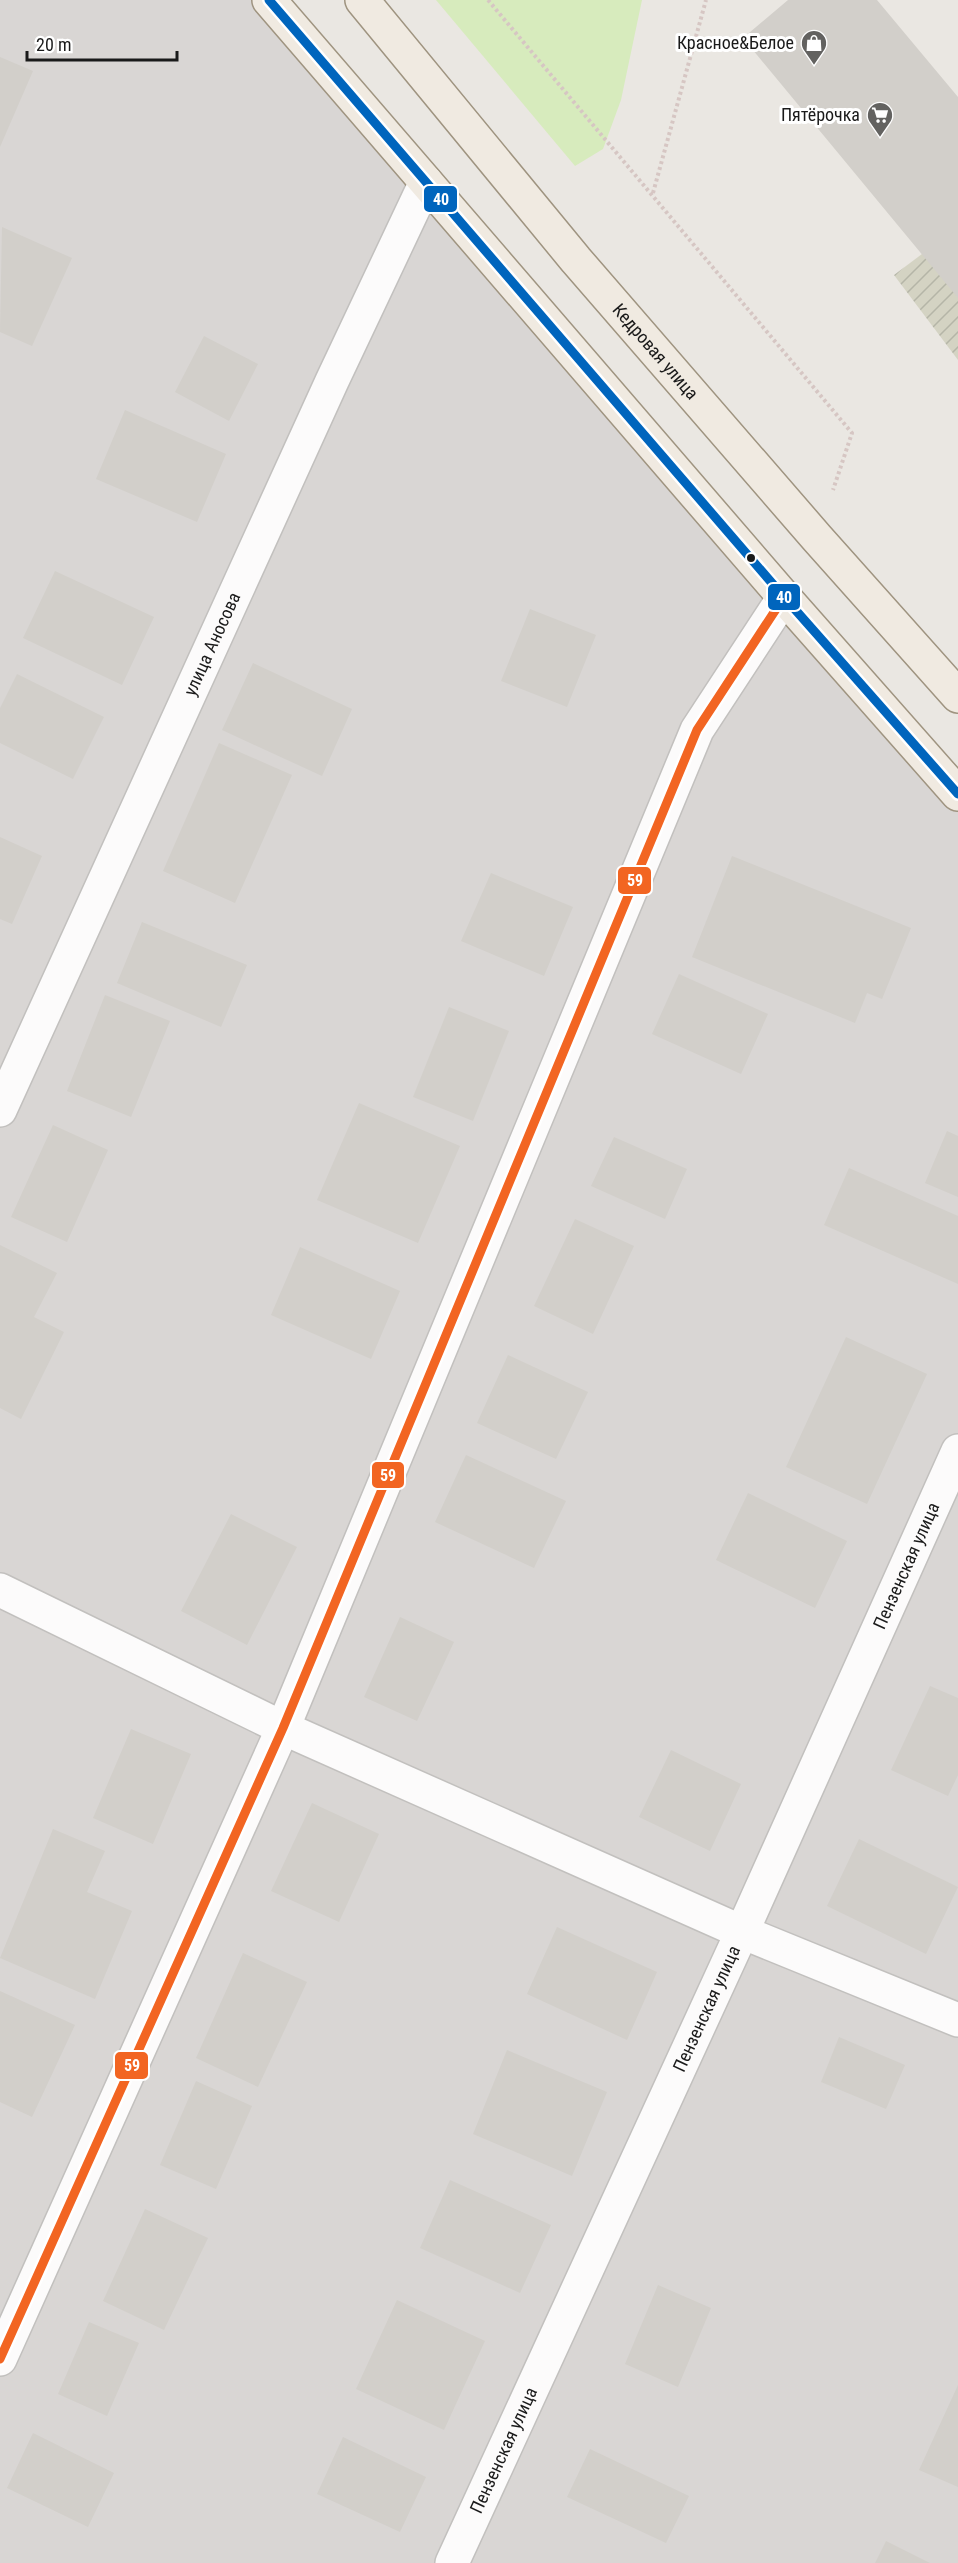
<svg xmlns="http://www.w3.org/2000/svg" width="958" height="2563" viewBox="0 0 958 2563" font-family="'Roboto Condensed',sans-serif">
  <defs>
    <pattern id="construction-furrows" width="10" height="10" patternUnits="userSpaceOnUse" patternTransform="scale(1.5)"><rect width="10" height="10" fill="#d4d3c3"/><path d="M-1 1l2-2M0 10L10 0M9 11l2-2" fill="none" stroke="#b5b5a7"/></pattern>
  </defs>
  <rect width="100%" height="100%" fill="#eae7e2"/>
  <!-- residential -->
  <path fill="#d9d6d4" d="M0,0h254l704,812v1751h-958z"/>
  <!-- construction -->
  <path fill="url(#construction-furrows)" d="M958,227v133l-64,-85z"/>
  <!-- grass -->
  <path fill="#d7ebbd" d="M436,0h206l-21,100 -18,49 -28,17z"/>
  <!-- building -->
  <path fill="#d2cfca" d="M788,0h89l81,97v201l-215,-260z
    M0,57l33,14 -33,76z
    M2,227l70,31 -40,88 -32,-14z
    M204,336l54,28 -29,57 -54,-29z
    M125,410l101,44 -29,68 -101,-43z
    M55,571l99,46 -32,68 -99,-47z
    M530,609l66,26 -29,72 -66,-26z
    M253,663l99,46 -30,67 -100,-46z
    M17,674l87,43 -31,62 -73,-36v-35z
    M219,743l73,32 -57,128 -72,-32z
    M0,837l42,19 -30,68 -12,-5z
    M732,856l179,72 -29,71 -15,-6 -12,30 -163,-66z
    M491,873l82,34 -29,69 -83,-35z
    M142,922l105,43 -26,62 -104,-44z
    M679,974l89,40 -27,60 -89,-40z
    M105,995l65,26 -39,96 -64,-26z
    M449,1007l60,24 -36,90 -60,-24z
    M359,1103l101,43 -42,97 -101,-43z
    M53,1125l55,25 -41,92 -56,-25z
    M947,1131l11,5v61l-33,-14z
    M614,1137l73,32 -22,50 -74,-33z
    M849,1168l109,48v68l-134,-59z
    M575,1219l59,27 -41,88 -59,-28z
    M0,1245l57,28 -23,44 30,15 -43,87 -21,-11z
    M300,1247l100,44 -29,68 -100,-44z
    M846,1337l81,37 -60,130 -81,-37z
    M508,1355l80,37 -32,67 -79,-36z
    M466,1455l100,46 -32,67 -99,-46z
    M748,1493l99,48 -32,67 -99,-48z
    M231,1514l66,33 -50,98 -66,-34z
    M400,1617l54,25 -37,79 -53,-24z
    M930,1686l28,12v77l-10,21 -57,-26z
    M131,1729l60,25 -38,90 -60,-26z
    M671,1750l70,34 -31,67 -71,-34z
    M312,1803l67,31 -40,88 -68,-31z
    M53,1829l52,22 -18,41 45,19 -37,88 -95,-41z
    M859,1839l99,48 -32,67 -99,-48z
    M557,1927l100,45 -30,68 -100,-46z
    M243,1953l64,29 -49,105 -62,-29z
    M0,1991l75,34 -43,92 -32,-15z
    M839,2037l66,28 -19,44 -65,-27z
    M507,2050l100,42 -35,84 -99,-42z
    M196,2081l56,25 -36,83 -56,-24z
    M450,2180l101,45 -31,68 -100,-45z
    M145,2209l63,29 -44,92 -61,-29z
    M658,2285l53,23 -33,79 -53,-23z
    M397,2300l88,41 -41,89 -88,-41z
    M89,2322l50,21 -32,73 -49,-22z
    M958,2385v102l-39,-17z
    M33,2433l81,40 -26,54 -81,-39z
    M343,2437l83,40 -26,55 -83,-38z
    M590,2449l99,47 -23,47 -99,-46z
    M886,2541l44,22h-55z"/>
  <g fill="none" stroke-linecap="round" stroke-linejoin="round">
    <!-- minor casing -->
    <g stroke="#c2c0be" stroke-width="36">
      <g id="minor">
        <path id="s1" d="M0,1110l332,-729 94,-199"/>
        <path d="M0,1590l283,138 459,204 216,88"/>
        <path d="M0,2359l283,-631 414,-998 87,-133"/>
        <path id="s2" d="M452,2563l290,-631 216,-481"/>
      </g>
    </g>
    <!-- major casing -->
    <g stroke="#9f9480" stroke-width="36">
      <g id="major">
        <path d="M269,0l515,597 174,197"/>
        <path id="s3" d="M362,0l214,260 241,278 141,158"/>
      </g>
    </g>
    <!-- path -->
    <path stroke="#d6c6c3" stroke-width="4" stroke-dasharray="3 3" stroke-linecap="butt" d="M488,0l364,433 -19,57
      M653,193l53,-193"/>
    <!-- minor -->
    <use href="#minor" stroke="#fcfbfb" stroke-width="33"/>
    <!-- major -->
    <use href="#major" stroke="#f0eae1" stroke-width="33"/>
    <!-- bus-1 casing -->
    <g stroke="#fff" stroke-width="14">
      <path id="bus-1" d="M269,0l515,597 174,197"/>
    </g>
    <!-- bus-2 casing -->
    <g stroke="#fff" stroke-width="14">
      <path id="bus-2" d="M0,2359l283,-631 414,-998 87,-133"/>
    </g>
    <!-- bus-1 -->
    <use href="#bus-1" stroke="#0065bd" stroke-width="9"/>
    <!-- bus-2 -->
    <use href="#bus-2" stroke="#f26522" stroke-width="9"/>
  </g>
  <!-- icons -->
  <defs>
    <g id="shop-pin" transform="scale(1.35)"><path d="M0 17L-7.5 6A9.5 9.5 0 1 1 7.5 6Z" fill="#636260" stroke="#fff"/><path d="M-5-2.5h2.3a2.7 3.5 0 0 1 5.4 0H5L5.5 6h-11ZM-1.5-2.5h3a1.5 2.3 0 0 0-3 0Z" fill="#fff"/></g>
    <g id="supermarket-pin" transform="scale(1.35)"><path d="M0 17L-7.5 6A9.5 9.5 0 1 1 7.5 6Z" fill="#636260" stroke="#fff"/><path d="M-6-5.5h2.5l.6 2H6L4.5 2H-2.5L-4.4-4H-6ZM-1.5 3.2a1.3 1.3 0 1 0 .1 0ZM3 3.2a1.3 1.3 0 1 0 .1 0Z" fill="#fff"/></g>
  </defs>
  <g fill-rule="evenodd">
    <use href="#shop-pin" x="814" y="43"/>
    <use href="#supermarket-pin" x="880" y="115"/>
  </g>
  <!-- markers -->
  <circle fill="#1a1a1a" stroke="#fff" stroke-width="2" cx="751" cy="558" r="5"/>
  <g text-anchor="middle" stroke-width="6" stroke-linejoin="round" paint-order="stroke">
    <!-- poi labels -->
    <g font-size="18" fill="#1a1a1a" stroke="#fff" text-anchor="end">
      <text x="794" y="49">Красное&amp;Белое</text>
      <text x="860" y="121">Пятёрочка</text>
    </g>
    <!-- street labels -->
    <g font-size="18" fill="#1a1a1a" stroke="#fff">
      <text dy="6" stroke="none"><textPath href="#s3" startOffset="458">Кедровая улица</textPath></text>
      <text dy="6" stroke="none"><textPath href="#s1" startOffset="512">улица Аносова</textPath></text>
      <text dy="6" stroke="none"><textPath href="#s2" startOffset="1096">Пензенская улица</textPath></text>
      <text dy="6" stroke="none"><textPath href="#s2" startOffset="610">Пензенская улица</textPath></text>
      <text dy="6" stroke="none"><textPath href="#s2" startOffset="124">Пензенская улица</textPath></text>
    </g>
  </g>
  <g stroke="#fff" stroke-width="2">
    <rect x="423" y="185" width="35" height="28" rx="6" fill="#0065bd"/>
    <rect x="767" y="583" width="34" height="28" rx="6" fill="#0065bd"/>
    <rect x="617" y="866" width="35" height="29" rx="6" fill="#f26522"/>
    <rect x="371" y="1461" width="34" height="28" rx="6" fill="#f26522"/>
    <rect x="114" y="2051" width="35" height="29" rx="6" fill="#f26522"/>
  </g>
  <g font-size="16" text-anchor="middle" font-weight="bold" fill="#fff">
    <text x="441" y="205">40</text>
    <text x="784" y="603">40</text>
    <text x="635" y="886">59</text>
    <text x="388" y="1481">59</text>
    <text x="132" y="2071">59</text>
  </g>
  <!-- scale -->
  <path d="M27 51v9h150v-9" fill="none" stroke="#1a1a1a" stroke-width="3"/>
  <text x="36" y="51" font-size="18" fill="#1a1a1a" stroke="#ffffff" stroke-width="4.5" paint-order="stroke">20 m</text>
</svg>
